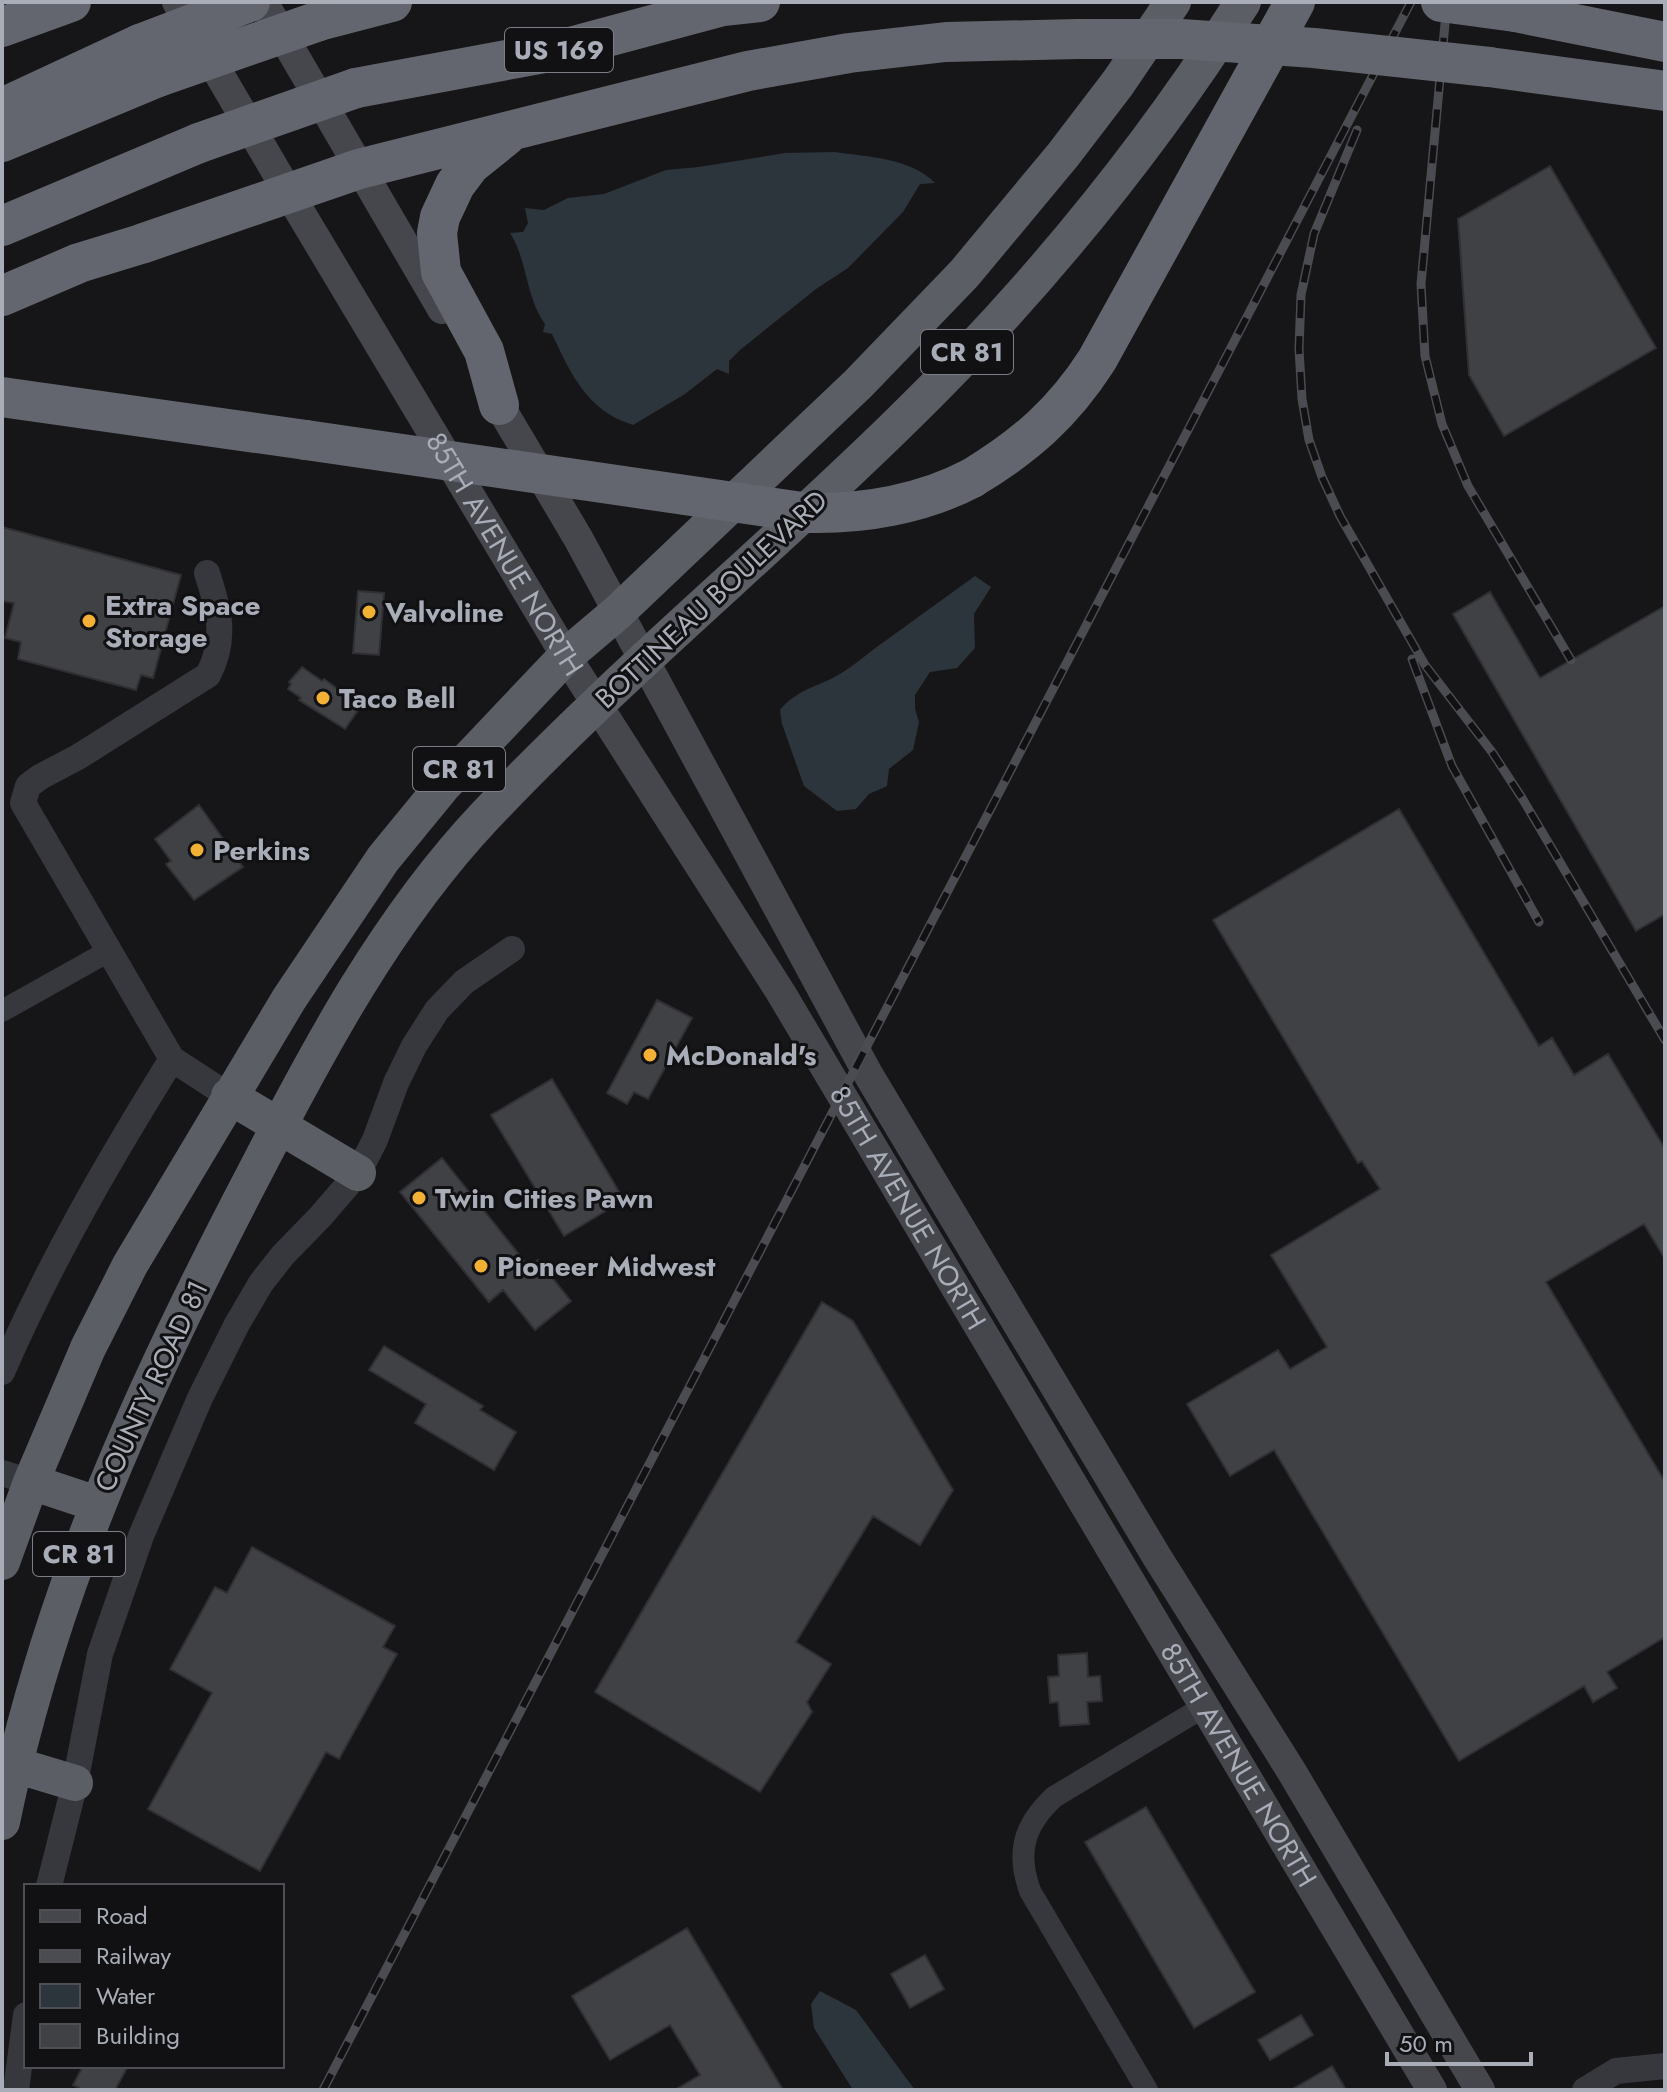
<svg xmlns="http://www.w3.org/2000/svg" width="1667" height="2092" viewBox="0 0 1667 2092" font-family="Jost,sans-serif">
  <rect width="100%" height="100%" fill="#161618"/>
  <!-- water -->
  <path fill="#2c353c" d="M835,152c33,5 76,6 100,31l-15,1 -17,28 -55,56 -32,21 -76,61 -11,11v13l-12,-5 -32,25 -52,31c-46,-14 -62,-51 -81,-91l-9,-2 2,-8c-20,-28 -17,-63 -35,-91l13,-1 5,-9 -3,-15 19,2 24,-12 36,-4 62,-24 33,-3 86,-14z
    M975,576l16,11 -17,27 1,34 -18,20 -27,4 -15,23v14l4,13 -6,28 -24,19 -2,17 -18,8 -13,15 -19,2 -33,-25 -22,-62 -2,-14c16,-20 37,-23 58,-35 13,-7 24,-17 36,-26 34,-24 67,-49 101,-73z
    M820,1991l36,19 59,80h-62l-39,-62 -3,-24z"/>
  <!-- building -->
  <path fill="#404145" stroke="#303034" stroke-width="2" d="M1550,166l106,182 -152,88 -35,-61 -11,-156z
    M2,527l179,48 -28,103 -12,-3 -5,15 -118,-31 3,-17 -16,-4 9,-35 -12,-2z
    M358,591l26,2 -5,62 -26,-2z
    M1490,592l50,86 125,-72v308l-29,17 -183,-317z
    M302,667l20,14 2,-2 37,27 -16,23 -46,-29 2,-2 -13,-9 3,-5 -2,-2z
    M199,805l44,62 -49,33 -28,-36 5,-3 -16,-22z
    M1399,809l140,237 13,-8 22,37 34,-21 57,95v110l-21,-35 -98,58 119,200v155l-58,35 10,16 -24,14 -9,-16 -125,75 -185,-311 -44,26 -43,-72 91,-54 12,19 37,-22 -56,-92 109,-66 -18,-28 -4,2 -145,-243z
    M657,1000l35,18 -44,81 -14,-7 -7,12 -20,-11z
    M552,1079l72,121 -60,36 -73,-121z
    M442,1158l87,109 9,-7 33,41 -36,29 -32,-40 -14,12 -89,-110z
    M822,1302l31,19 100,169 -33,55 -47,-29 -77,126 35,22 -24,38 5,10 -52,80 -165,-100z
    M384,1346l99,60 -3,4 36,22 -22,38 -79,-47 11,-19 -57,-34z
    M252,1547l143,79 -12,21 14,7 -58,105 -13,-7 -66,119 -112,-62 64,-116 -42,-24 45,-82 12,6z
    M1087,1653l1,24 12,-1 2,25 -15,1 2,22 -29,2 -2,-24 -8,1 -2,-26 11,-1 -1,-21z
    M1146,1807l109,185 -61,36 -109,-186z
    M687,1928l96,162h-108l25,-15 -30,-50 -60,35 -38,-64z
    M925,1955l19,34 -34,19 -19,-34z
    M1301,2015l12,20 -43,25 -12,-20z
    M83,2066h45l-13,24h-32l-10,-5z
    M1332,2066l14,24h-55z"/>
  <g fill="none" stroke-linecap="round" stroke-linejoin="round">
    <!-- minor -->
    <path stroke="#37383d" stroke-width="22" d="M2,1011l107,-60
      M1147,2090l-117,-199c-14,-39 -6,-66 24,-94l151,-91"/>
    <!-- tertiary -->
    <path stroke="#37383d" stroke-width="26" d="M207,573c12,37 20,66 1,102l-130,82 -38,20 -12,9 -5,17 149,256 57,37
      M2,1372c48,-110 107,-212 170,-313
      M2,1473l29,9
      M49,1886l26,-103 25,-129 41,-118 59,-138 37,-74 24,-41 22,-28 37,-38 38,-44 17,-33 21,-57 18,-37 23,-36 27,-28 48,-33
      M16,2090l10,-75
      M1585,2090l31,-19 49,-5"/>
    <!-- secondary -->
    <g stroke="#45474d" stroke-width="30">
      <path id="s1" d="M177,2l111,190 278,464 215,337 651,1097"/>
      <path d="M263,2l179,307"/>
      <path d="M489,388l89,150 290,536 289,483 135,215 188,318"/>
    </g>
    <!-- trunk -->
    <path stroke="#5b5e65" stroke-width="36" d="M229,1096l129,77
      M31,1482l66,22
      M2,1562l29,-80 57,-134 42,-83 159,-266 94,-140 59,-72 124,-131 52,-44 240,-228 106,-110 99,-119 55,-72 55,-81
      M2,1761l73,22
      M2,1822c48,-234 142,-438 252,-648 65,-126 133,-254 231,-358 132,-140 281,-262 417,-396 128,-125 245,-267 341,-418"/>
    <!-- motorway -->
    <path stroke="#63666e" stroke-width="40" d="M1515,12l150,30
      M319,21l73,-19
      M2,27l69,-25
      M1489,67l176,24
      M356,88l199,-37 168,-45 37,-4
      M2,108l138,-64
      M2,142l156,-65
      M2,226l197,-83
      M2,296l77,-33 62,-19 218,-75 389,-98 101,-18 97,-11 132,-3
      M2,397l304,43
      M499,405l-15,-54 -43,-79 -4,-39 3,-16 15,-32 15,-20 36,-29
      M972,478c53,-32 91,-65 125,-118l198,-358"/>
    <!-- rail casing -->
    <g stroke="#4a4c52" stroke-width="9">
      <path id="rail" d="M1447,2l-26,282 4,72 17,68 26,62 103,174
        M1357,130l-43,104 -13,61 -2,54 3,50 7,41 13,37 18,39 85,149 67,87 30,46 143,242
        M1412,659l40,107 87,156
        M323,2090l1088,-2088"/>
    </g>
    <!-- rail -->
    <use href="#rail" stroke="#111113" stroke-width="6" stroke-dasharray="18" stroke-linecap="butt"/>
    <!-- motorway-bridge -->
    <path stroke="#63666e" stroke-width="40" d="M1441,2l74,10
      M1078,39h103l133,9 175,19
      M140,44l110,-42
      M158,77l161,-56
      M199,143l157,-55
      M306,440l503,73c55,1 114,-9 163,-35"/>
  </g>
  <!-- markers -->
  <g fill="#f2b134" stroke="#111113" stroke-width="3">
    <circle cx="369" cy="612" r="8"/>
    <circle cx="89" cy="621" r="8"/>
    <circle cx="323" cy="698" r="8"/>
    <circle cx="197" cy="850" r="8"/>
    <circle cx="650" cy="1055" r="8"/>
    <circle cx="419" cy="1198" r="8"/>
    <circle cx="481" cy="1266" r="8"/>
  </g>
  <g text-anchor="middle" stroke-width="6" stroke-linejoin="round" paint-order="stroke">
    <!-- shield labels -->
    <g fill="#111113" stroke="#7b7e86" stroke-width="2">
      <rect x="505" y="28" width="108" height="44" rx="6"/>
      <rect x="921" y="330" width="92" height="44" rx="6"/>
      <rect x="413" y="747" width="92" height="44" rx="6"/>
      <rect x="33" y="1532" width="92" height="44" rx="6"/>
    </g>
    <g font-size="26" font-weight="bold" fill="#a8adb8">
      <text x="559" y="59">US 169</text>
      <text x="967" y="361">CR 81</text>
      <text x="459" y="778">CR 81</text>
      <text x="79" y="1563">CR 81</text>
    </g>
    <!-- street labels -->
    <g font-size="28" fill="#a8adb8" stroke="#111113">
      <text dy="10" stroke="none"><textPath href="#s1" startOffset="642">85TH AVENUE NORTH</textPath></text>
      <text transform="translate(711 599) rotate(-43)" y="10">BOTTINEAU BOULEVARD</text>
      <text dy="10" stroke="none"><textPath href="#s1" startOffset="1410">85TH AVENUE NORTH</textPath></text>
      <text transform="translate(151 1386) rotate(-65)" y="10">COUNTY ROAD 81</text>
      <text dy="10" stroke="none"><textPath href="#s1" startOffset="2058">85TH AVENUE NORTH</textPath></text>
    </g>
    <!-- poi labels -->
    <g font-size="28" font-weight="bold" fill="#a8adb8" stroke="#111113" text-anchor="start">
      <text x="105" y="615">Extra Space<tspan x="105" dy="32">Storage</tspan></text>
      <text x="385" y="622">Valvoline</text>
      <text x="339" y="708">Taco Bell</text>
      <text x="213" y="860">Perkins</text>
      <text x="666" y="1065">McDonald's</text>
      <text x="435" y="1208">Twin Cities Pawn</text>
      <text x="497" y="1276">Pioneer Midwest</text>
    </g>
  </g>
  <!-- border -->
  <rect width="1667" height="2092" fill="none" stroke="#a8adb8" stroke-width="8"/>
  <!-- legend -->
  <rect x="24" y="1884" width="260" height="184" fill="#111113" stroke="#4d4f55" stroke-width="2"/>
  <rect x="40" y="1910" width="40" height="12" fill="#45474d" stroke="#4d4f55" stroke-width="2"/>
  <text x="96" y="1924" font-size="24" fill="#a8adb8">Road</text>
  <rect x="40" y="1950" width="40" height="12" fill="#4a4c52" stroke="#4d4f55" stroke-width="2"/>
  <text x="96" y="1964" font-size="24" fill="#a8adb8">Railway</text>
  <rect x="40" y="1984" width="40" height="24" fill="#2c353c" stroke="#4d4f55" stroke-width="2"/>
  <text x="96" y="2004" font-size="24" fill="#a8adb8">Water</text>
  <rect x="40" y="2024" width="40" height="24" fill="#404145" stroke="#4d4f55" stroke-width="2"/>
  <text x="96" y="2044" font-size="24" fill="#a8adb8">Building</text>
  <!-- scale -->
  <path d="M1387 2052v12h144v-12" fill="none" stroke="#a8adb8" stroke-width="4"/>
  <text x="1399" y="2052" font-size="24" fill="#a8adb8" stroke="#111113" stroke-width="6" paint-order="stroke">50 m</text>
</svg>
